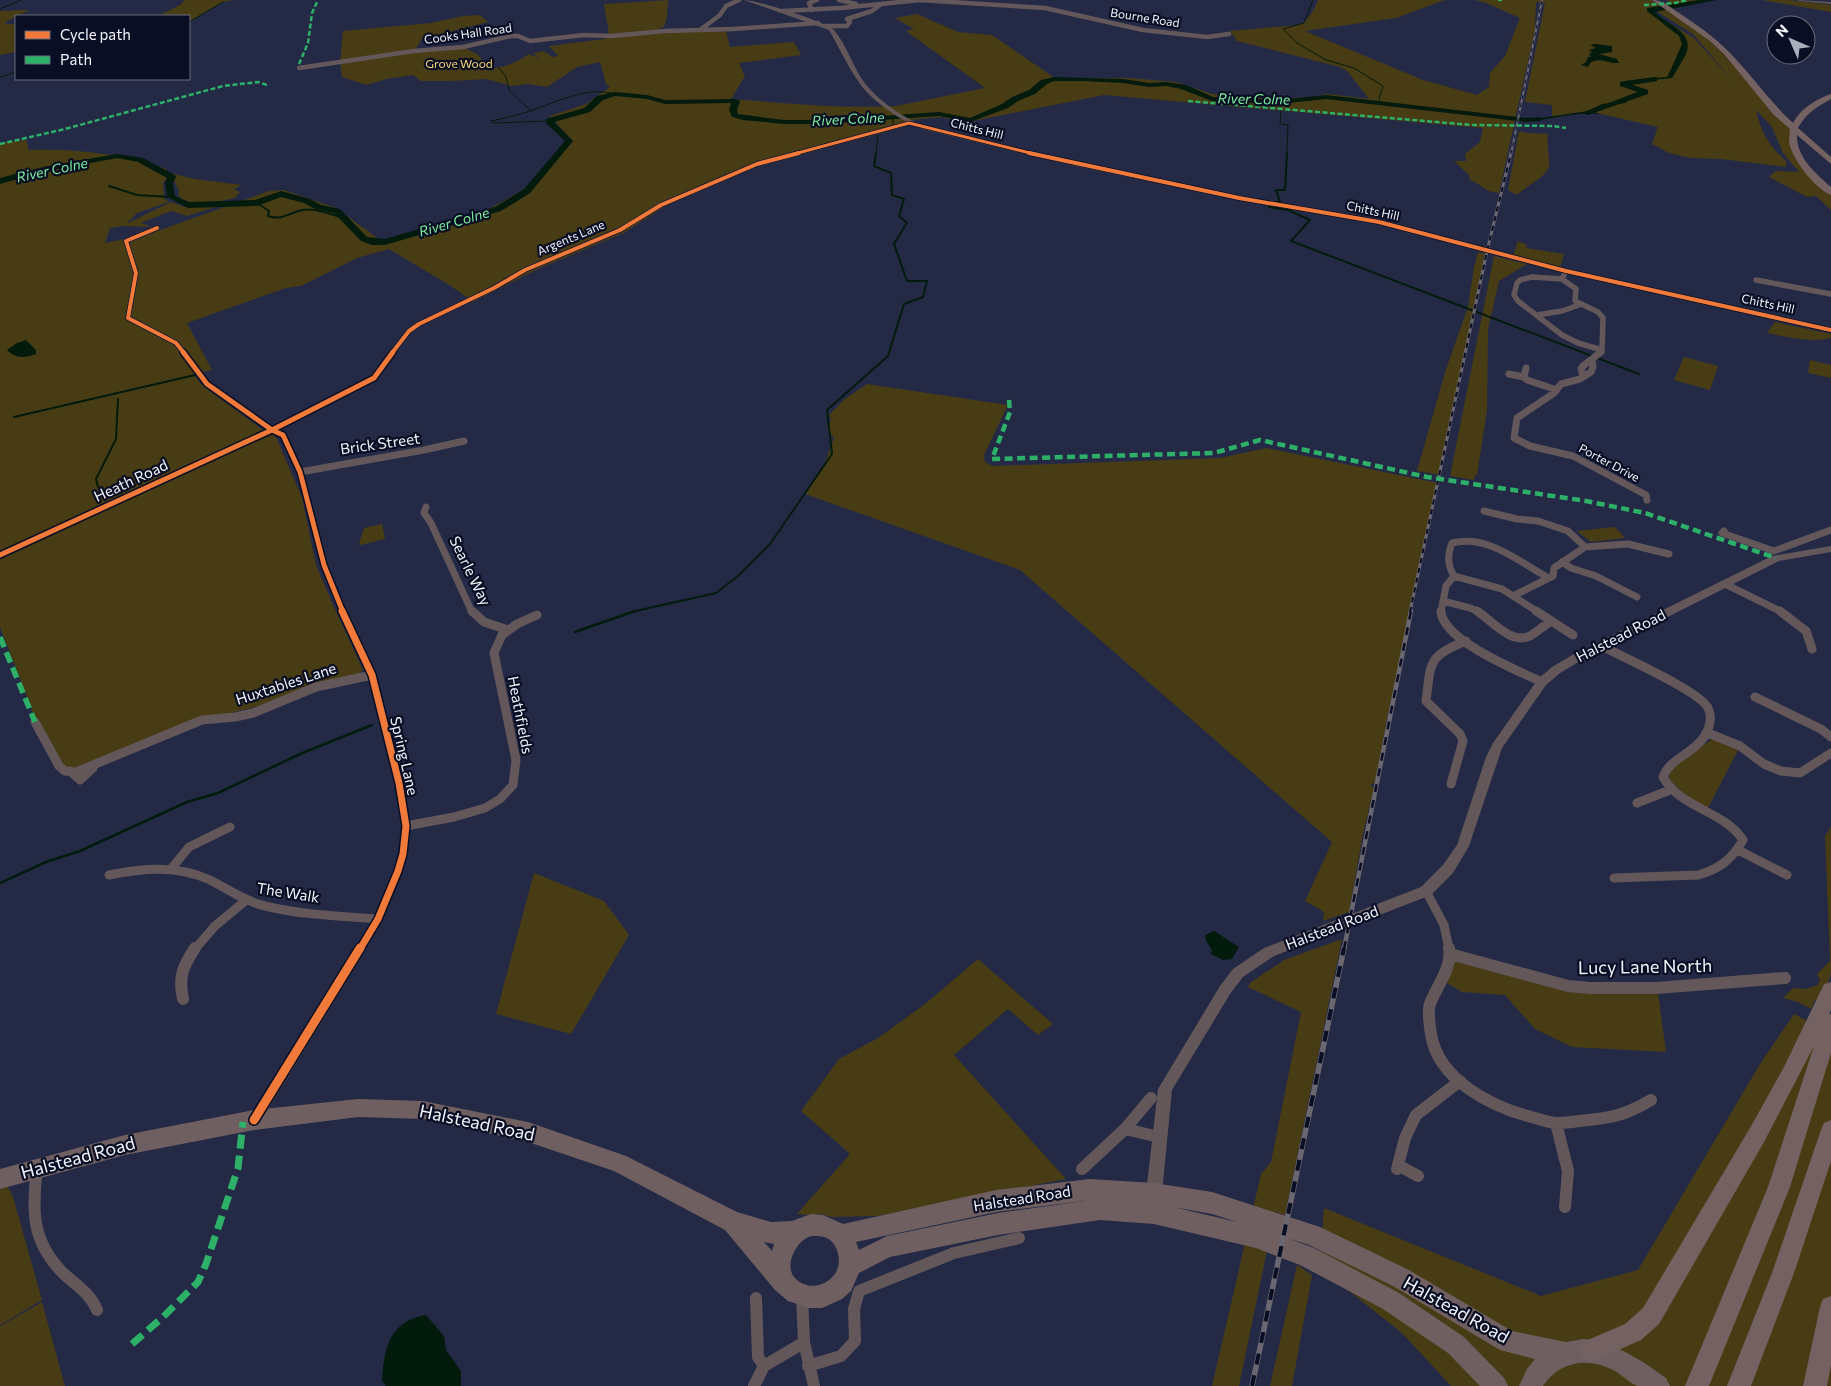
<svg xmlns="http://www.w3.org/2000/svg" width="1831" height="1386" viewBox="0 0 1831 1386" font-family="Commissioner,sans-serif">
  <rect width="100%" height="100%" fill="#242a46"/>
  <!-- green -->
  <path fill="#483c15" d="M185,0h49l-11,2 -34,20v-6h-31l22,-11z
    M670,0l-2,1 -1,16 -3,10 -6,2 -1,4 69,-2 4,16 64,-5 7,13 -62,8 6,13 -14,23c55,4 110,10 165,7l89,-18 -79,-57 8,-2 -19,-11 22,-4 41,18 34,3 63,43h74l47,4 36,12 56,5 45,-2 15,-3 41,5 -22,-28 -7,-4 -103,-26 -7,-10 69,-6c10,-5 15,-15 19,-25h127l-49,18 -91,13 118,49 54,15 12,-8 1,-14 15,-17 15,-38 -34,-15 -11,-3h177l6,3h13l-4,-3h34l-54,10 47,28 41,45 -42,-49 -37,-23 11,-2 34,24 26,24 71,78 -5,-4 2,21 36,41v17l-15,-14 -9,1 -38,-20 7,-6 23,1 -16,-19 -11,-26 -16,-17c4,20 14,38 30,51v6l-65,-8 -31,-1 -21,-5 -17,-9 6,-17 -66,-15 -40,5v-12l-27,-3 20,-99 -9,-1 -1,27 -36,164c-18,-2 -15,-8 -29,-13l-1,-5 -15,-14h12l-1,-7 15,-12 3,-14 -379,-33 -131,26 -13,1 -18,-5 -32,3 -5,5 -16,6 -131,35 -91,39 -43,28 -86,36 -65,33 -22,-16 -62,-37 -32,9 -56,28 -15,2 -99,35 25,47 -19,4 11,13 59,43 13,7 26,61 14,67 17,40 30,65 -5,5 -83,27 -49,12 -142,52 -17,3 -5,-4 -24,-40 -38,-98v-484l26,-3 3,10c48,-2 92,4 138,19l-3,4 3,5 -4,5 1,15 5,4 -32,11 -11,11 45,-22 14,5 34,-1 -32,10 -16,-5 -30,12 11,4 -29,-1 -13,2 -5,15 44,-9 120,-43 15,-1 52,18 44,32h7l104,-32 33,-19 49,-48 -23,-25 36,-12 24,-17 -4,-3 -6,-22 -23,5 -30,20 -19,-3 -16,2 -25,-7 -36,2h-30l-8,-6 -27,4 -19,6 -25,-8 -2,-15 3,-31 88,-8 32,-7 17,-1 8,7 -66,17 -8,12 49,-4 14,7 13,15c16,-2 26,-6 39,-15l10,4 -6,-5 11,-2 8,6 6,-1 -9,-10 56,-7 4,-5 -5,-30z
    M1762,0h27l42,5v7z
    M29,10l-25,13 12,2v27l-16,3v-44z
    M1519,131l8,2 21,1c-2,12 2,22 1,32 -2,11 -23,20 -32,29l-9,-5z
    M171,173l23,6 48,6 -8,4 6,3 -5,6c-16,3 -45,12 -57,-3l1,-4 -5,-11 2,-3z
    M1518,241l9,4 -1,3 38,6 -4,14 -47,-12z
    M1478,252l9,2 -47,221 -23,-4 29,-102 22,-62 6,-40z
    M1494,256l33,8 -28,17 -11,48 -1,82 -10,64h-2l-1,5 -24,-4z
    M1775,322l56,12v4c-20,5 -44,-1 -64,-5z
    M1684,357l34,9 -8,24 -36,-10z
    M1810,360l21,5v13l-23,-5z
    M867,384l141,21 -24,50 1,7 7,4 228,-8 46,-10 172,35 -52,241 -11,60 -3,-1 -1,3 3,2 -11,46 -14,78 -26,9 1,-9 -19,-11 27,-59 -312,-272 -215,-76 19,-28 10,-28 -7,-10 4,-9 -2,-4 16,-16z
    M382,524l3,15 -24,6 -2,-1 5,-16z
    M1615,527l10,11 -34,4 -14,-11z
    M1712,739l26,11 -30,58 -22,-12 -17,-17v-6l4,-5z
    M1831,827v147l-10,28 -6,-2 -4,9 -13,-7 -15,-4 10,-10 12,1 13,-4 2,-5 -3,-6 13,-13 -5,-125z
    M534,873l70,28 25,34 -58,99 -75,-20z
    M1342,939l-57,276 -10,-3 -36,174h-27l49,-212 10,-12 30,-150 -53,-25 2,-4 34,-23z
    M978,959l75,65 -15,11 -30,-26 -54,46 112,124 -189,37 -45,1 -12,-3 -10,1 -13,-1 53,-60 -49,-43 38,-52 39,-21 47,-34z
    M1453,961l110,28 95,4 8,59 -94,-5 -37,-18 -30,-34 -43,-3 -15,-9z
    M1794,1014l37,20v352h-380l-49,-53 -82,-65 4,-60 217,88 97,-26 122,-206z
    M8,1187l5,10 29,103 -42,25v-136z
    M1297,1265l15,10 -20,111h-22z
    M42,1302l23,84h-65v-60z"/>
  <!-- water -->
  <path fill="#031b0d" d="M1699,0h18l-62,12c15,15 43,21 29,46 -4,7 -8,13 -12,20l-36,4 -3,-2 34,-3c6,-11 10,-22 15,-33l-3,-8 -32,-25v-3z
    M1595,44l17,2v6l-13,2 18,5 2,4c-11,1 -17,-6 -28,-1l-3,5 -7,-2 5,-3 2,-5h3l-2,-3 3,-2 -3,-2 7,-2 -6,-3z
    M1630,80l3,2 -4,2 19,7 -1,2 -13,4 -9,6 -19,3 -11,6 6,3c-18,-6 -57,7 -80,6v-2h13l54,-8 14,-7 19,-2 7,-6 12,-5 -18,-7 1,-2z
    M26,340l10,10v4c-11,4 -20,5 -29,-4l10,-7z
    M1214,931l25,16 -7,12 -9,1 -12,-6 1,-4 -6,-9 -1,-6z
    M426,1315l18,21 2,14 15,21v15h-75l-4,-5c2,-32 7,-60 44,-66z"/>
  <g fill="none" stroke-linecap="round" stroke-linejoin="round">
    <!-- stream-far2 -->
    <path stroke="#031b0d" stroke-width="1" d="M1313,0l-9,23 -21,6 14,14 29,17 28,8 29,18 -4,13 1,5
      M0,9l21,-9
      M189,22l34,-20
      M499,68l7,9 3,13 22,21
      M0,77l16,-5
      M1281,109l-1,15 8,1 -1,29
      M891,118l2,1v6
      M549,121l-56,2 -2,-2c14,-3 28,-6 42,-11 27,-9 53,-24 82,-16
      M876,154l2,-19"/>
    <!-- stream-far1 -->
    <path stroke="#031b0d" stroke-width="2" d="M109,186l28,9 34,2
      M1273,202h7l-4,-12h9l2,-37
      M257,203l12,8 -1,5c14,5 22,-4 35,-6 13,-2 28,4 40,8
      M1269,207l19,3 22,10 -19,21 348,133
      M14,417l181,-42
      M98,487l-2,-8 20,-40 2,-40
      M631,612l85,-19 22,-17 32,-32 62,-90 -5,-44 61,-54 16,-52 19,-7 4,-16h-20l-13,-37 13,-21 -8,-7 5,-17 -12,-4 -1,-22 -17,-7 2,-13"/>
    <!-- stream -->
    <path stroke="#031b0d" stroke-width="2.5" d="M575,632l60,-21
      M0,883l46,-21 34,-11 107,-49 31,-9 82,-39 72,-29"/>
    <!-- river -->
    <path fill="#031b0d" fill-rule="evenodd" d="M1054,77l69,2 26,4 17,-1 20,3 27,12 65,3 48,-5 200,23 14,-1 4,2 -4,2 -14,1 -200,-23 -48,5 -66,-3 -31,-12 -15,-3 -17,1 -26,-4 -38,-2h-31l-7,3 -12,10 -17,7 -10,7 -38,14 -31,-6 -115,8h-40l-41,-4 -11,-3 -3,-7 2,-7 -66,1 -18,-5 -32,-3 -12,4 -13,12 -36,10 19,19 -43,52 -29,18 -116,34h-13l-11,-4 -27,-28 -19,-4 -11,-6 -23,-6 -24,9 -69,2 -21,-11 -2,-14 2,-5 -29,-16 -21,-4 -74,14 -43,12v-6l43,-11 74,-13 26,4 32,17 1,2 -3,6 2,13 14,6 66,-2 26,-9 29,8 11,6 19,4 27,28 18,2 110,-32 29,-18 41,-48 -19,-18v-4l38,-11 13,-12 18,-4 32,3 18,5 71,-1 4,2 -3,9 1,4 46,6h40l115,-8 31,6 32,-14 10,-7 17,-7 12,-10z
      M1654,77h3v4l-25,4 16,5v4l-60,21 -7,-2 57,-21 -18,-6v-4z"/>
    <!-- minor-far4 -->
    <path stroke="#63575a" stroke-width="4.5" d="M839,0l17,4
      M812,10l-3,-7 8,-3
      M783,11l58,-3 79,-8 125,8 98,22 64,7 22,-3
      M826,26h21l3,-4 -3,-3 25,-8 8,-6
      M700,30l20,-15 6,-9 13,-6
      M299,68l115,-17 49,-4 48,-11h7l12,5 54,-6 27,1 54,-5 68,-2 85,-6
      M794,154l115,-31"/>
    <!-- minor-far3 -->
    <path stroke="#63575a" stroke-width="5.5" d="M157,228l-31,13 10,32 -8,45 48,25 8,10
      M1564,275l-2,4 14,10 -1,12 23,11 5,6 -1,32 -2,3
      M1562,279l-30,-2 -12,3 -3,3 -3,12 4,6 44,34 16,8 24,7
      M1756,280l75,14
      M1537,315l25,-4 17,-6
      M392,353l17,-22 10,-7 75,-36 31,-18 95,-40 41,-25 96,-41 42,-11"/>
    <!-- minor-far2 -->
    <path stroke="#63575a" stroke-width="7" d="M183,352l24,32 65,46 11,5 17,37 24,93 19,47
      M1592,360l1,7 -2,5 -11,7 -19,5 -7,9 -37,25 -3,20 16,8 43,10 73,39 1,5
      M1526,368l-2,9 3,3 30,10
      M1509,374l15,3
      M1583,376l-2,-7 2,-3 18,-14
      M300,472l124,-22 40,-9
      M426,507l-2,6 7,10 41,89
      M1484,511l33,8 21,2 30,10 17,16
      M1724,531l-2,2 52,18 57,-21
      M0,555l272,-125 102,-52 19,-26
      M1562,562l9,6 25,8 41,21
      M1454,576c-7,-11 -7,-21 -2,-33 36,-9 67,19 97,35
      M1725,584l57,28
      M1513,596l40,-20 1,-8 31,-21 43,-3 41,10
      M1443,601l27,7 9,4
      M1441,612l5,-26 8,-10 48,13 36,23"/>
    <!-- minor-far1 -->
    <path stroke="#63575a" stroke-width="9" d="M342,611l30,64 27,108 7,43 -3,28 -5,17 -20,48 -18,30
      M472,611l12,11 24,8
      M1441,611c1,29 77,60 101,71
      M1477,611c14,9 34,34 53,25 7,-4 13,-10 20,-14
      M1536,611l37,24
      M1780,611l26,20 6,18
      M1602,646c20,11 98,45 106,62 5,10 1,21 -4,29 -11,17 -34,21 -41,40 18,32 60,33 80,63 -11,19 -23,29 -45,35l-84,3
      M1755,697l66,32 10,8
      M35,722l24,44 6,5 11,1 126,-52 33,-3 18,-4 63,-26 56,-12
      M1708,733l32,13 24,18 17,7 19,2 31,-20
      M70,771l10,9 13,-12
      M1451,784l12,-43 -3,-7 -34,-33c5,-38 1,-45 40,-60
      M1637,803l33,-13
      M406,826l48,-9 31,-9 15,-9 13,-14 3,-25 -22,-107 8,-18 15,-11 20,-9
      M1738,850l49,25
      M171,869l18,-22 41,-20
      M109,875c34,-7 68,-10 101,5 18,9 34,21 55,26 37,9 75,10 113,13
      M1426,891l18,34 5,24
      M195,949l20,-23 30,-25"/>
    <!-- minor -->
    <path stroke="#63575a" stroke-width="12" d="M1449,948c4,19 -13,39 -19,56 -3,8 0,22 1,30 7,47 63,74 104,84 7,2 15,5 22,5 7,0 15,-1 22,-2 32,-3 45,-5 72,-21
      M1450,954l118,32 22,2h66l129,-10
      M183,999c-5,-22 0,-33 12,-51
      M255,1119l105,-171
      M1556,1123l12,48 -3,36
      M1125,1129l26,-31
      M1398,1165l20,11
      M37,1168c-5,42 -6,73 26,105 13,12 27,20 34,37
      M1082,1169l43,-40 34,8
      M1397,1169l8,-31 11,-23 44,-34
      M802,1297l2,45 10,44
      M756,1298l2,59 6,9
      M808,1366l33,-10 14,-15 -1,-32 5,-18 95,-38 65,-15
      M754,1386l10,-20 39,-23"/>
    <!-- tertiary -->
    <path fill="#63575a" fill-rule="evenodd" d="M744,0c12,0 83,22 90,30 12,14 18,34 28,49 14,21 42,39 64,48l149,35 164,34 140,24 188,49 264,59v4l-265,-59 -187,-49 -140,-24 -164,-34 -153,-37c-22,-9 -51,-28 -64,-48 -11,-16 -19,-34 -29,-51z
      M1797,0l34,2v2l-32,-3z
      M1831,546v6l-52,9 -197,99 -22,13 -14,12 -44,63 -33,98 -16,27 -22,22 -157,61 -31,21 -13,17 -58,96 -10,103 -2,6 -6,2 -6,-2 -2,-6 12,-104 62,-103 13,-17 31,-21 157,-61 22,-22 14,-20 29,-88 7,-14 45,-64 14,-12 22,-13 198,-98z"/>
    <!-- primary -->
    <path fill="#705f60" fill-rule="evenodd" d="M358,1099l65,2 105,21 98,34 111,56 34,10 21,-1 19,-7 12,1 20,9 153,-34 94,-11 64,4 58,9 108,35 89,43 103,61 54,11 17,-3 13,1 22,8 25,14 23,16 4,8c-9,0 -23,0 -32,0 -7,-2 -16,-11 -23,-15 -26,-14 -55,-11 -72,15h-24l8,-17 8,-10 -35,-9 -107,-64 -84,-41 -22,-7 27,10 85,45 65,44 40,41 4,8h-28l-32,-33 -65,-44 -83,-44 -44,-17 -102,-24 -54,-4 -102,15 -108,22 -31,16 -8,18 -9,8 -20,9h-13l-21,-7 -13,-11 -50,-60 -111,-59 -86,-29 -105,-23 -65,-2 -104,13 -129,25 -125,34v-20l125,-34 129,-25zM1092,1200l-94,13 -111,23 -28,14 -3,-8 140,-30zM1173,1207l39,7 25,8zM811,1236c5,0 11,0 16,2 12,6 16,27 7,37 -10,13 -29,15 -40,2 -10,-13 3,-37 17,-41zM764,1242l10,2 -2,7z"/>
    <!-- trunk -->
    <path fill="#746262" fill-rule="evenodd" d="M1652,0c11,0 18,7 27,13 17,11 34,23 49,38 23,23 41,50 65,72 7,-14 23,-24 38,-29v5c-14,8 -25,14 -33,29l33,29v7l-34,-29c-1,22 19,39 34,52v8c-16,-6 -40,-37 -42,-54 0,-4 1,-9 1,-12l-17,-15 -49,-60 -14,-13z
      M1831,982v28l-2,4h2v39l-41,134 -81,199h-24l83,-199 46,-141 -50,96 -105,182 -18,16 -50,22 -8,-4 -4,-8 4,-8 42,-18 18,-16 107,-180 34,-61 40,-83z
      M1831,1120v41l-37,112 -43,113h-24l45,-113 49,-143 3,-7z
      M1831,1296v69l-4,21h-24l17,-79 3,-8z"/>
    <!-- rail-far3 casing -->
    <g stroke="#6b6770" stroke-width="2">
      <path id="rail-far3" d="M1511,154l31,-154"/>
    </g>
    <!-- rail-far2 casing -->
    <g stroke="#6b6770" stroke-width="3">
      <path id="rail-far2" d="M1410,612l77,-361 24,-98"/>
    </g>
    <!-- rail-far1 casing -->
    <g stroke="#6b6770" stroke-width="4.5">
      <path id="rail-far1" d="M1344,949l67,-338"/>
    </g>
    <!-- rail casing -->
    <g stroke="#6b6770" stroke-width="5.5">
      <path id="rail" d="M1252,1386l92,-438"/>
    </g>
    <!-- rail-far3 -->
    <use href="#rail-far3" stroke="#090e24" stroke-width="1" stroke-dasharray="4" stroke-linecap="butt"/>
    <!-- rail-far2 -->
    <use href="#rail-far2" stroke="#090e24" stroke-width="2" stroke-dasharray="5" stroke-linecap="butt"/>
    <!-- rail-far1 -->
    <use href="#rail-far1" stroke="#090e24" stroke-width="2.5" stroke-dasharray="8" stroke-linecap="butt"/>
    <!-- rail -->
    <use href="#rail" stroke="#090e24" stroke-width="4" stroke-dasharray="11" stroke-linecap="butt"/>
    <!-- quiet-far3 -->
    <path stroke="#2db169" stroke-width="2.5" stroke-dasharray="5 2.5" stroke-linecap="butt" d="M1498,0h4
      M1644,5l31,-2 13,-3
      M299,64l9,-21 4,-30 6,-13
      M1188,101l284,24 81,1 13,2
      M0,144l65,-15 158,-43 35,-4 9,3"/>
    <!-- quiet-far2 -->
    <path stroke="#2db169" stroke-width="4.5" stroke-dasharray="8 4.5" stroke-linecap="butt" d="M1009,400l1,12 -18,47 222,-6 46,-13 167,37 159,24 59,12 131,45"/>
    <!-- quiet-far1 -->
    <path stroke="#2db169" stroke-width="5.5" stroke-dasharray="11 5.5" stroke-linecap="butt" d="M0,637l35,85"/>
    <!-- quiet -->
    <path stroke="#2db169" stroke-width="7" stroke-dasharray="14 7" stroke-linecap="butt" d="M132,1344l31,-27 35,-35 8,-18 32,-96 5,-46"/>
    <!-- cycleway-far4 casing -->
    <g stroke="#090e24" stroke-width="4.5">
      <path id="cycleway-far4" d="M794,154l115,-31 125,31"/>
    </g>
    <!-- cycleway-far3 casing -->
    <g stroke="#090e24" stroke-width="5.5">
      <path id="cycleway-far3" d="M1029,153l210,45 140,24 187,49 265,59
        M157,228l-31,13 10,32 -8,45 48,25 8,10
        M392,353l17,-22 10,-7 75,-36 31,-18 95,-40 41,-25 96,-41 42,-11"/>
    </g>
    <!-- cycleway-far2 casing -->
    <g stroke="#090e24" stroke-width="8">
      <path id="cycleway-far2" d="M183,352l24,32 65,46 11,5 17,37 24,93 19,47
        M0,555l272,-125 102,-52 19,-26"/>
    </g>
    <!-- cycleway-far1 casing -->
    <g stroke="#090e24" stroke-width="10">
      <path id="cycleway-far1" d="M342,611l30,64 27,108 7,43 -3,28 -5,17 -20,48 -18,30"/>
    </g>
    <!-- cycleway casing -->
    <g stroke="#090e24" stroke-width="12">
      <path id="cycleway" d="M254,1120l106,-172"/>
    </g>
    <!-- cycleway-far4 -->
    <use href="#cycleway-far4" stroke="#f17a3a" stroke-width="3"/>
    <!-- cycleway-far3 -->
    <use href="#cycleway-far3" stroke="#f17a3a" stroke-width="4"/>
    <!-- cycleway-far2 -->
    <use href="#cycleway-far2" stroke="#f17a3a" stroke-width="5"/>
    <!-- cycleway-far1 -->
    <use href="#cycleway-far1" stroke="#f17a3a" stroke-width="7"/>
    <!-- cycleway -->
    <use href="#cycleway" stroke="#f17a3a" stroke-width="9"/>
  </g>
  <g text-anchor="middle" stroke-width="4.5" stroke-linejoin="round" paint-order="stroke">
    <!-- far-street labels -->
    <g font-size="12" fill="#f3f5fb" stroke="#090e24">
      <text transform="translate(1145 18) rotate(9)" y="4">Bourne Road</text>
      <text transform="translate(468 34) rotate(-8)" y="4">Cooks Hall Road</text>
      <text transform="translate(977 129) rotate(14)" y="4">Chitts Hill</text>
      <text transform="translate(1373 211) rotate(12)" y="4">Chitts Hill</text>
      <text transform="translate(571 238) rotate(-23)" y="4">Argents Lane</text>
      <text transform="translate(1768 304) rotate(12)" y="4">Chitts Hill</text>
      <text transform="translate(1609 463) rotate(28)" y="4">Porter Drive</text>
    </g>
    <!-- far-park labels -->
    <g font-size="12" fill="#fbd770" stroke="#090e24">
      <text x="459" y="68">Grove Wood</text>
    </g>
    <!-- far-water labels -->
    <g font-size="14" font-style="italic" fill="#7df29c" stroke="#090e24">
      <text transform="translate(1254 99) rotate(1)" y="5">River Colne</text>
      <text transform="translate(848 119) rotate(-3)" y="5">River Colne</text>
      <text transform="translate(52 170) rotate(-12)" y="5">River Colne</text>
      <text transform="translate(454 222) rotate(-16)" y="5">River Colne</text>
    </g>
    <!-- street labels -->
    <g font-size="15" fill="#f3f5fb" stroke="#090e24">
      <text transform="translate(380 444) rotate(-8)" y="5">Brick Street</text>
      <text transform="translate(131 481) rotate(-25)" y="5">Heath Road</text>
      <text transform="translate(470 571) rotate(64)" y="5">Searle Way</text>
      <text transform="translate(1621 636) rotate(-27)" y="5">Halstead Road</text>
      <text transform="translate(286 684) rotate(-18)" y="5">Huxtables Lane</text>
      <text transform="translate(520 715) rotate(79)" y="5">Heathfields</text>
      <text transform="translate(404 756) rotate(77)" y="5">Spring Lane</text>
      <text transform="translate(288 893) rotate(9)" y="5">The Walk</text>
      <text transform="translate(1332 928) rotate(-21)" y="5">Halstead Road</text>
      <text transform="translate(1022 1199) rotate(-9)" y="5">Halstead Road</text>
    </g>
    <!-- near-street labels -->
    <g font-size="18" fill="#f3f5fb" stroke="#090e24">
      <text transform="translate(1645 967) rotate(-1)" y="6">Lucy Lane North</text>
      <text transform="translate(477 1123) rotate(12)" y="6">Halstead Road</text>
      <text transform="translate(78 1158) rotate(-15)" y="6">Halstead Road</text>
      <text transform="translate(1456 1310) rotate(29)" y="6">Halstead Road</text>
    </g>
  </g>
  <!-- legend -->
  <rect x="15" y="15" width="175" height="65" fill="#090e24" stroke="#676a7a"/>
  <rect x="25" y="31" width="25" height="8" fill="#f17a3a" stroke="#676a7a"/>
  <text x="60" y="40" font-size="15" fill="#f3f5fb">Cycle path</text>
  <rect x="25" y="56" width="25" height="8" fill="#2db169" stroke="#676a7a"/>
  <text x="60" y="65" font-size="15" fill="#f3f5fb">Path</text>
  <!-- north arrow -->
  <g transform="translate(1791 40) rotate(315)"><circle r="24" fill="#090e24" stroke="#676a7a"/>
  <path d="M0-4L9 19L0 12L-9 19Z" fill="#abaebc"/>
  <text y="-8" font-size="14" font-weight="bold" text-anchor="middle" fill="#f3f5fb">N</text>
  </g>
</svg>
